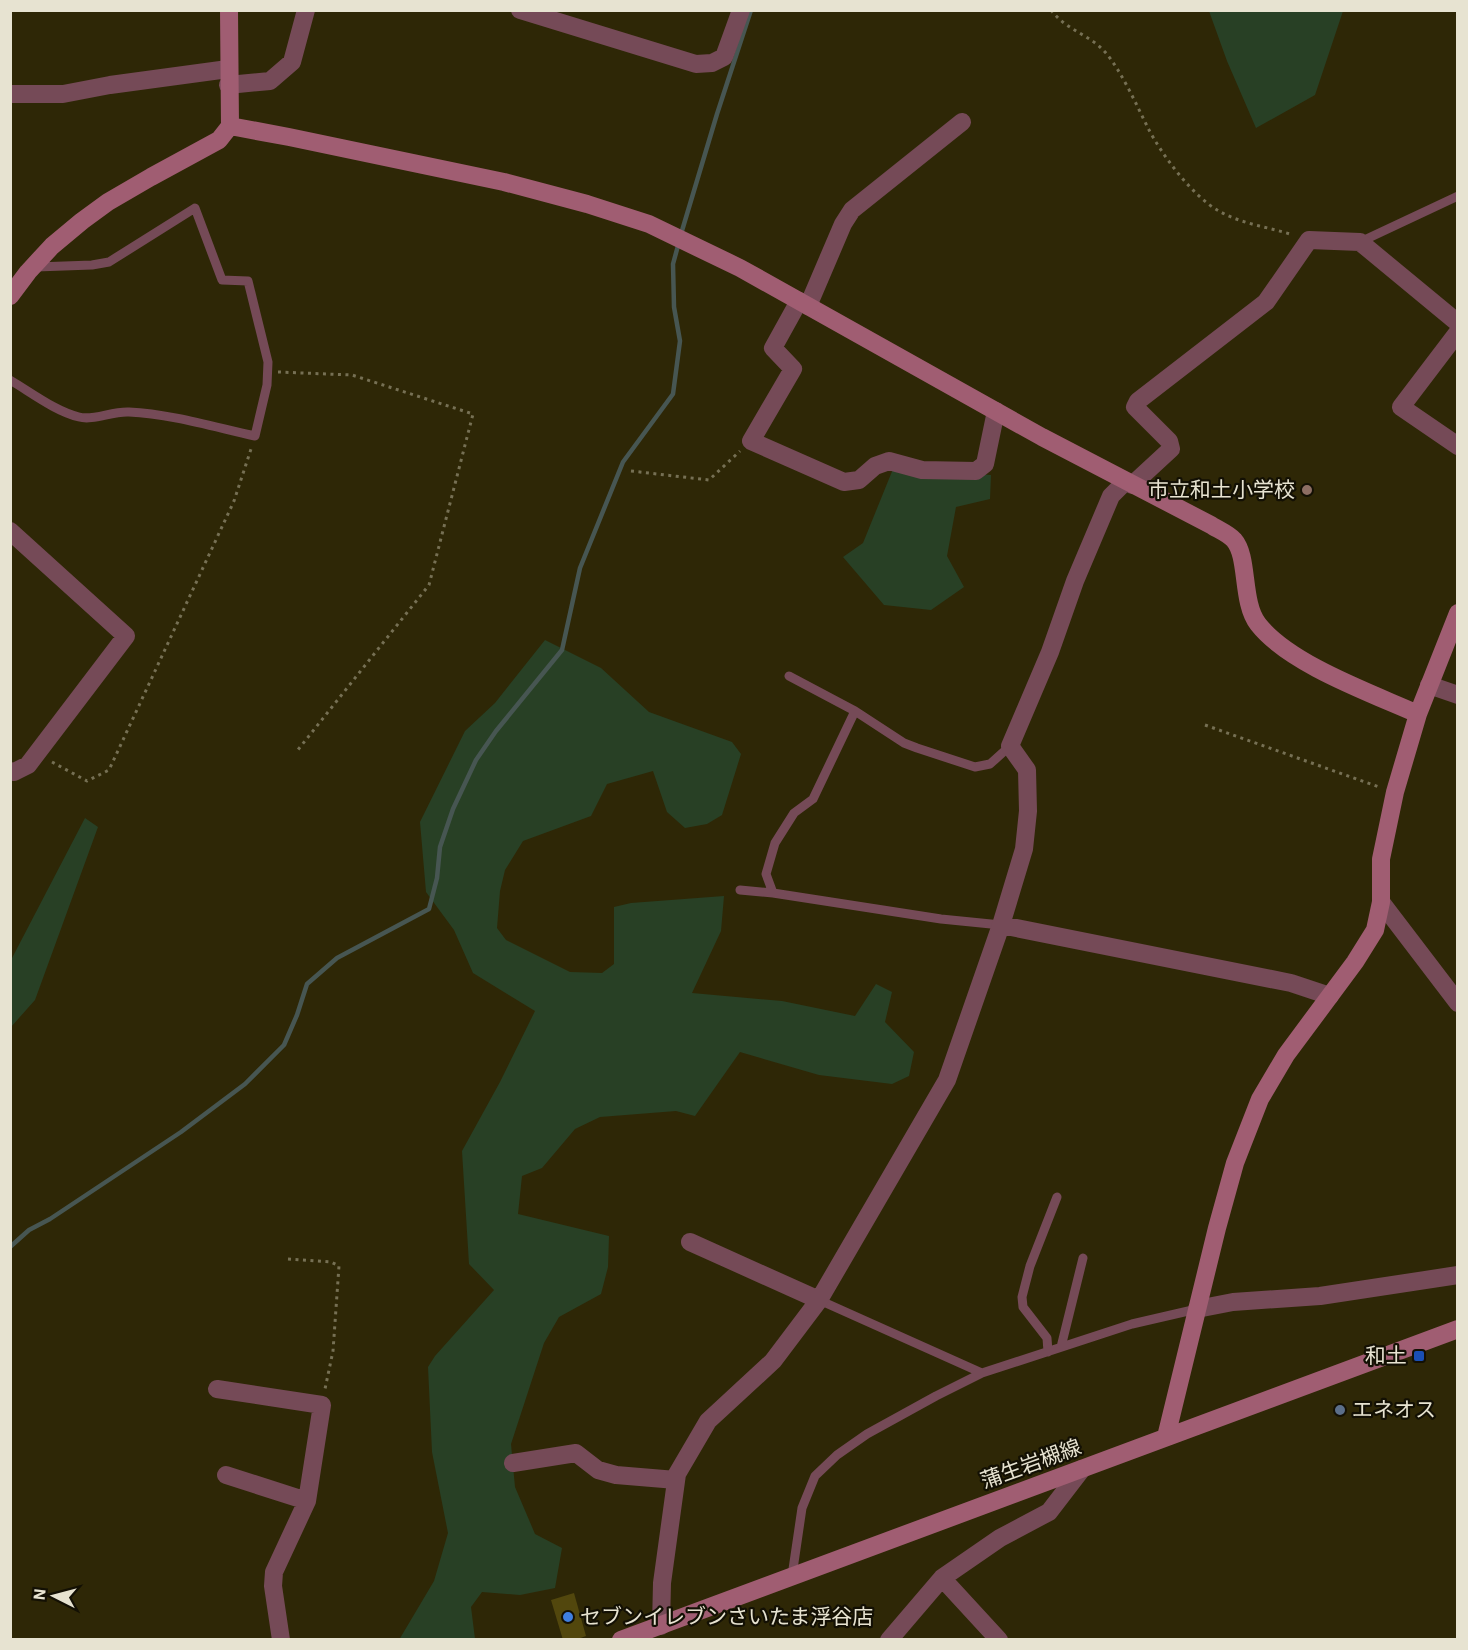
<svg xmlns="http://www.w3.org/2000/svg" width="1468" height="1650" viewBox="0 0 1468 1650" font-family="'IBM Plex Sans','Noto Sans JP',sans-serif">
  <rect width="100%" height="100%" fill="#2e2706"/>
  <!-- green -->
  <path fill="#284025" d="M1209,11h134l-28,84 -59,33 -29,-67z
    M893,469l98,6 -1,24 -34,8 -9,49 17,31 -33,23 -47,-5 -41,-48 20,-14z
    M545,640l56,28 48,44 83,30 9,12 -19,61 -15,9 -22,4 -18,-16 -14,-41 -46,13 -16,32 -68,25 -18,29 -5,21 -3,37 9,12 64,32 32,1 12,-9v-57l17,-4 93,-7 -3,35 -29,62 90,8 73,15 21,-32 16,8 -7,30 29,30 -5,24 -17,8 -73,-9 -79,-23 -45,64 -19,-5 -76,6 -25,12 -33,39 -20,8 -4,38 91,22 -1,31 -7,27 -42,23 -15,26 -33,101 4,43 20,47 27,14 -7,40 -35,7 -38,-3 -11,15 4,32 -76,1 35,-59 14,-48 -16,-81 -4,-85 7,-11 59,-66 -25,-26 -7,-113 38,-69 35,-71 -62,-38 -19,-43 -28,-38 -6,-70 45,-91 30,-28z
    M85,818l13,9 -63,173 -24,27v-67z"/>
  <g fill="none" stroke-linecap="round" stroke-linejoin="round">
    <!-- stream -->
    <path stroke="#475652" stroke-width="4.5" d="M681,234l36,-120 34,-104
      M10,1247l19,-17 21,-11 131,-87 64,-48 39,-39 13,-30 10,-31 30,-26 92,-49 8,-31 3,-31 13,-38 23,-49 20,-29 66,-81 18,-82 43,-106 50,-68 7,-53 -6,-34 -1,-43 6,-22"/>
  </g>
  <!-- building -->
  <path fill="#52470d" d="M574,1593l12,43 -11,4h-12l-12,-40z"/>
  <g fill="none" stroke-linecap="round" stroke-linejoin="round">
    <!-- path -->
    <path stroke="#767054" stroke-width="3" stroke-dasharray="3 4.5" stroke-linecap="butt" d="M1051,10c16,21 38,24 54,42 16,18 32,54 43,76 14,27 44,68 71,83 22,13 50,16 74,24
      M278,372l74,3 121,39 -44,171 -132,166
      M631,471l78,9 31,-29
      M1205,725l174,62
      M52,762l35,19 22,-11 125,-269 18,-55
      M288,1259l43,3 8,4 -6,85 -8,38"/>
    <!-- lane -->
    <path stroke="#754a57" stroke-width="9" d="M1360,242l98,-46
      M10,380c22,13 45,31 69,37 14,4 33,-6 50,-5 42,2 85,15 126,24l12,-51 1,-23 -20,-81 -26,-1 -27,-72 -86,54 -17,3 -56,2
      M789,676l66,35 49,32 13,5 58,19 15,-3 20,-18
      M855,711l-42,88 -19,14 -19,30 -9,31 7,19 168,26 60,6
      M740,890l33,3
      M819,1300l163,73
      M1061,1347l22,-89
      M1048,1352l-1,-14 -24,-31 -1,-10 8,-31 27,-69
      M792,1576l10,-68 13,-32 22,-21 30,-21 69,-38 46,-23 150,-49 65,-15"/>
    <!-- street -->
    <path stroke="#754a57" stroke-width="18" d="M520,10l176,54 16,-1 12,-6 17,-47
      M228,85l42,-4 22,-19 14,-52
      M10,94h53l47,-9 118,-16
      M799,301l-26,47 20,21 -42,72 93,41 15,-2 16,-14 14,-5 33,9 54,1 9,-7 11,-53
      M808,306l35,-82 9,-14 110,-88
      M1458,332l-57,75 57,39
      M1132,485l39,-36 -2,-8 -34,-34 3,-6 128,-99 43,-62 51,2 98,81
      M10,531l116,105 -98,129 -14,7 -4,-1
      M1429,685l29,10
      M1381,902l77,101
      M1001,925l290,58 39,13
      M690,1242l129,58
      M1197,1309l36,-7 87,-6 138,-21
      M217,1389l105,16 -15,96 -33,71 -1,14 8,54
      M513,1463l63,-10 22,17 18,5 60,5
      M226,1475l81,26
      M942,1578l57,62
      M661,1626l1,-43 15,-109 31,-53 65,-60 46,-61 128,-220 54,-155 23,-76 4,-38 -1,-41 -17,-24 40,-94 25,-71 36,-85 14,-14
      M889,1640l53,-62 58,-40 49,-26 33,-43"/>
    <!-- secondary -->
    <path stroke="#a05d72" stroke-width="18" d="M230,126l59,11 215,45 83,22 62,20 91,44 302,169 169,88c6,4 18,9 23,15 15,17 7,62 24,84 31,40 113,69 160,90
      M10,296l18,-24 24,-26 30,-25 26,-19 43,-25 68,-37 11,-14 -1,-116
      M1166,1437l51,-209 18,-65 25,-64 26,-44 69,-93 20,-32 6,-28v-43l14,-67 23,-78 40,-101
      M621,1640l837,-311"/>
  </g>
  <!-- markers -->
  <circle fill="#8d6e63" stroke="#131004" stroke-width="2" cx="1307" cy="490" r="6"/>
  <rect fill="#1a4fb4" stroke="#131004" stroke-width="2" x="1413" y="1350" width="12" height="12" rx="3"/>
  <circle fill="#5c6f8a" stroke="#131004" stroke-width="2" cx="1340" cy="1410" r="6"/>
  <circle fill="#3f7fe0" stroke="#131004" stroke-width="2" cx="568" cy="1617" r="6"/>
  <g text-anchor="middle" stroke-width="4.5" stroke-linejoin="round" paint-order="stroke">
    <!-- poi labels -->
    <g font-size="21" fill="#e7e3d1" stroke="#131004" text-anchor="end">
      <text x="1295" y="497">市立和土小学校</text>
      <text x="1407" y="1363">和土</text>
      <text x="1352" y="1417" text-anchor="start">エネオス</text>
      <text x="580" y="1624" text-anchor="start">セブンイレブンさいたま浮谷店</text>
    </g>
    <!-- street labels -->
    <g font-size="21" fill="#e7e3d1" stroke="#131004">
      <text transform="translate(1031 1464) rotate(-20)" y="7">蒲生岩槻線</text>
    </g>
  </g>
  <!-- border -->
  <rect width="1468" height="1650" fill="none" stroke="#e7e3d1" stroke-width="24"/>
  <!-- north arrow -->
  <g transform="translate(54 1596) rotate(276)" stroke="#131004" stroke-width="4.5" paint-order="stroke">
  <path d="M0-4.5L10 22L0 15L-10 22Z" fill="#e7e3d1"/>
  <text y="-9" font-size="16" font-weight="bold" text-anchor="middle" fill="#e7e3d1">N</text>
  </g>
</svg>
